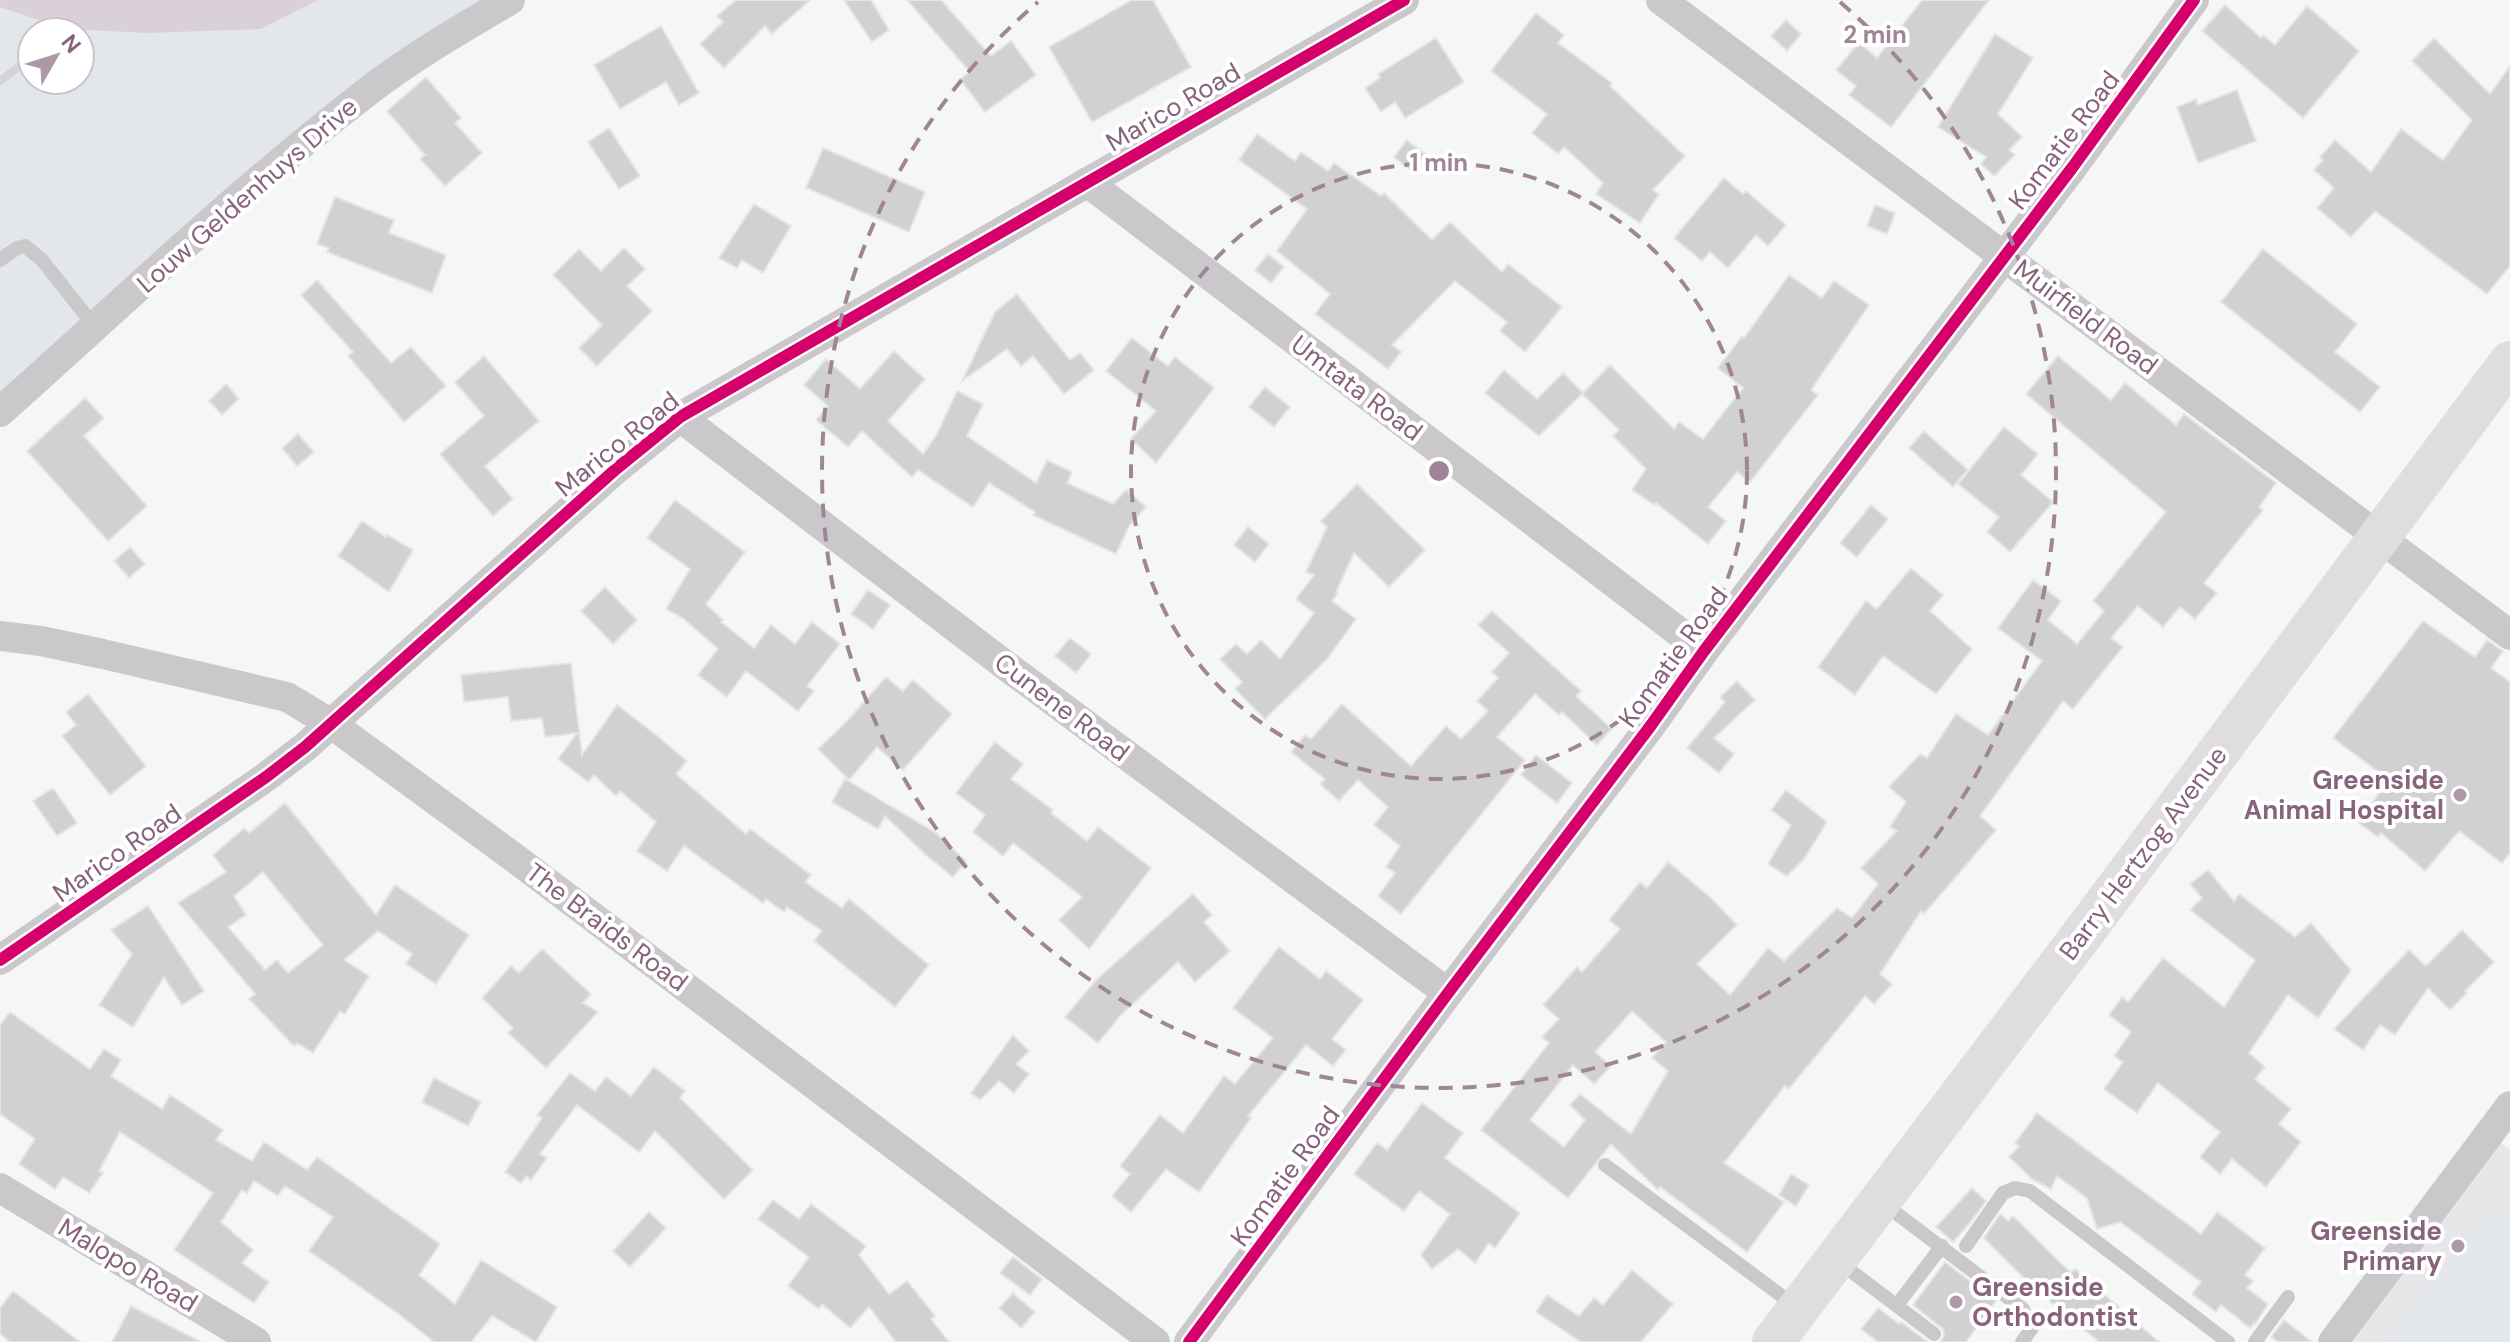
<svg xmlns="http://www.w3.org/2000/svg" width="2510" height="1342" viewBox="0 0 2510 1342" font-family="'DM Sans',sans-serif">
  <rect width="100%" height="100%" fill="#f5f6f6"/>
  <!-- built -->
  <path fill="#e7e6e8" d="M2489,1134l21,16v192h-177z"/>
  <!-- green -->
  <path fill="#e3e6ea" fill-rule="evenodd" d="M0,0h495l-495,407zM32,32h48v48h-48z
    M2491,1210l19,14v118h-123z"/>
  <!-- water -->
  <path fill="#dad0d9" d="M0,0h318l-57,29 -113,4 -83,-4 -65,-22z"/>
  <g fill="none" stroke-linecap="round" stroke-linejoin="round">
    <!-- stream -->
    <path stroke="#dad0d9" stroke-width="8" d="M62,32l3,-3 12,-29
      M0,81l32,-25"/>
  </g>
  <!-- building -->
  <path fill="#d2d1d2" stroke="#e4e6e6" stroke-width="2" fill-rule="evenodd" d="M736,0h74l-38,34 -7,-8 -41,42 -24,-24 23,-22 -6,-6z
    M844,0h27l18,30 -17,12z
    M907,0h34l50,56 20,-15 25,34 -51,37 -25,-33 10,-7z
    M1132,0h21l38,67 -99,55 -43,-75z
    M1922,0h67l-98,127 -42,-32 7,-9 -20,-16 23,-28 18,16z
    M2225,5l36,33 2,-3 12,10 32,-39 52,45 -56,67 -101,-87z
    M1536,13l28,22 -6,8 54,40 -2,3 75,70 -32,34 6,4 -19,29 -44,-29 7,-11 -39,-36 -6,7 -26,-21 15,-19 -56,-43z
    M1786,20l15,14 -14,17 -16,-15z
    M661,26l38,67 -20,12 -13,-23 -46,27 -26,-44z
    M1995,34l38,24 -35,56 24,23 -13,13 6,5 -21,21 -13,-12 5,-7 -48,-30z
    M1436,38l28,44 -59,36 -10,-16 -14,10 -16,-24 15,-10 -2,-4z
    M2434,38l56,56 20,-28v200l-23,28 -112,-83 -24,26 -34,-29 17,-20 -20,-18 9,-10 -3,-3 15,-17 36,32 30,-43 42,31 29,-40 -60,-59z
    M426,77l35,41 -6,5 27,30 -37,33 -25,-27 5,-4 -38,-44z
    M2237,90l19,51 -58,22 -21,-56 19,-8 2,6z
    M609,128l31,48 -21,13 -31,-47z
    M1257,134l38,27 6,-9 27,19 6,-8 47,33 3,-3 48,47 18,-18 52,50 6,-8 54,43 -37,45 -25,-21 7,-9 -52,-41 -63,64 9,7 -13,17 -73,-55 15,-20 -53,-43 30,-42 -68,-49z
    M1407,140l19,15 -13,17 -19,-15z
    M823,148l102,44 -16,40 -103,-44z
    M1724,178l19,16 3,-3 40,34 -18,21 -12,-11 -28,33 -18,-16 -8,9 -28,-23z
    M335,197l59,23 -5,13 57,22 -14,38 -105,-41 2,-4 -12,-4z
    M754,204l37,22 -28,47 -21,-13 -5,8 -18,-10z
    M1875,205l20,8 -8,21 -20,-8z
    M624,248l21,21 -18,17 25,25 -55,55 -18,-18 23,-23 -49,-50 26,-26 22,22z
    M2263,249l94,75 -22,28 45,35 -20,25 -139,-110z
    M1268,254l16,13 -13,16 -16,-13z
    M1789,275l33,23 12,-17 35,24 -58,85 7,5 -68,87 -13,-10 -29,35 18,14 -18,23 -52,-41 -1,2 -23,-15 14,-21 -33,-33 6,-6 -37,-36 -43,42 -54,-43 19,-23 33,29 26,-26 20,20 27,-28 64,64 5,-7 24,17 40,-51 -25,-20 24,-32 2,2z
    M317,280l74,83 20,-16 35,39 -42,36 -56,-66 5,-4 -52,-57z
    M1017,294l53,66 10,-7 14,17 -30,24 -31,-38 -12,10 -14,-17 -45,32 33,-69z
    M1132,338l36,28 7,-9 39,31 -58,75 -25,-24 25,-28 -50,-40z
    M894,351l31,28 -37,42 35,33 14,-20 20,-43 26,13 -16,32 69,47 11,-23 25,12 -5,11 46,21 13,-14 20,17 -17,19 -13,28 -83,-39 2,-3 -46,-29 -16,24 -55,-37 -6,7 -50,-46 -14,16 -32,-27 12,-14 -24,-21 22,-26 34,30z
    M484,356l55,65 -54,45 28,33 -20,17 -53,-62 44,-38 -29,-34z
    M2058,356l53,44 14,-17 51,42 8,-11 92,69 -17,24 4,3 -59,73 13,10 -22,26 -15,-12 -17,20 -25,-21 -27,32 12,9 -50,62 -10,-8 -83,115 16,14 -72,84 -3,-3 -41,63 12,10 -18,20 -9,-8 -76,93 -4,-3 -61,77 60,39 -37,50 -87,-65 -2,3 -47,-46 -43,54 -87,-68 68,-87 -7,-6 17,-18 -16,-14 34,-38 5,5 38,-43 -11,-9 31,-38 7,6 21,-26 42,35 27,28 -40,39 33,31 38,-47 16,13 53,-53 15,10 26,-34 -17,-16 36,-37 -7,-4 16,-25 -17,-15 31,-33 7,4 29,-44 32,21 54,-74 -44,-33 35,-48 28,21 -13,19 29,24 27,-33 -11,-10 73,-89 -140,-118zM1632,1011l34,31 -14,16 16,13 -37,63 -51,-40 -10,11 15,15 -21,27 -34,-27 43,-55 21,19 17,-18 -16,-14z
    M226,384l13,15 -17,16 -13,-14z
    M1265,387l25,20 -16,20 -25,-20z
    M85,398l19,20 -20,18 63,70 -39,35 -81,-90z
    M2004,427l34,27 -17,21 32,27 -43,50 -23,-20 12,-15 -41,-33z
    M1924,431l44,39 -15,17 -44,-39z
    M298,434l16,18 -17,14 -15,-18z
    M1357,484l68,66 -36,37 -35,-34 -18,39 2,1 -6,8 24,18 -29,40 -62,60 -30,-30 7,-7 -22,-23 16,-15 11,10 14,-14 19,19 34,-46 -18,-14 18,-24 -8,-3 21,-45 -6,-6z
    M675,500l70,52 -39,52 17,16 -2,2 33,26 17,-23 24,19 17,-22 28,22 -33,42 7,5 -16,20 -52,-40 -19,26 -29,-22 20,-26 -34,-30 -18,-10 24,-40 -43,-31z
    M1871,505l17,14 -31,38 -17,-14z
    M362,521l24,16 1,-2 26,15 -24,42 -51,-36z
    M1248,527l21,17 -14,18 -21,-17z
    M130,547l15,17 -16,14 -15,-17z
    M1911,568l32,27 -13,16 42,38 -36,45 -53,-38 -28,39 -37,-28 48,-66 11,8z
    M605,587l32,33 -24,24 -32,-33z
    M868,590l22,15 -17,24 -22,-15z
    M1492,611l89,80 -5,5 36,33 -15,16 -35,-33 -3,3 -24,-21 -38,43 28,23 -124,154 -23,-18 17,-23 -9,-6 14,-21 -26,-21 14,-18 -30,-27 -19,21 -19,-17 5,-5 -34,-27 14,-17 6,4 31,-35 69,62 35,-40 15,13 27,-28 -11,-10 21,-23 -6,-6 17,-19 -31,-28z
    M2423,621l52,36 12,-17 16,11 -12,17 19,14v171l-8,10 -43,-32 -34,40 -44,-38 -3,4 -19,-14 29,-44 -55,-41z
    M1070,638l21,16 -15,19 -21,-17z
    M571,663l11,92 35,-50 33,25 37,31 -11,13 70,60 4,-5 61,46 -6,7 37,26 7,-9 80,66 -34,42 -81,-66 8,-10 -35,-24 -3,5 -18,-13 -3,4 -79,-57 -17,25 -30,-20 19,-29 -36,-31 -4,5 -22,-21 -6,7 -30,-23 19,-26 -32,4 -3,-19 -31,3 -3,-24 -44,5 -3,-27z
    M886,677l17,14 10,-11 39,34 -49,56 -26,-23 -28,33 -31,-31 30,-29z
    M1737,681l18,19 -41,38 20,16 -15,19 -32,-25 38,-46 -5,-5z
    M88,694l58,72 -36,29 -48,-59 14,-11 -10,-13z
    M995,742l28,22 -12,15 42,31 -2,3 36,28 11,-14 53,41 -62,81 -30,-29 23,-23 -69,-54 -10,13 -30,-24 12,-17 -29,-22z
    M1536,755l36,28 -15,20 -36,-28z
    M845,779l91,54 30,28 -13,16 -27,-22 -41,-39 -7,13 -46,-27z
    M53,788l24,35 -20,13 -24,-35z
    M1786,790l41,32 -23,37 -17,17 -19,-12 23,-39 -20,-15z
    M285,803l91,112 19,-30 74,50 -33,49 -30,-20 6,-10 -34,-23 -34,29 25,16 -24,38 -5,-3 -27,42 -16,-10 -3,3 -45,-47 6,-5 -77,-91 48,-31 -13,-17 31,-27 5,5zM263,872l60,73 -35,28 -11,-13 -12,10 -37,-43 18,-12 -12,-19z
    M2208,870l26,31 5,-7 56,43 16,-14 40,47 -33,48 -30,-23 -39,58 16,14 -10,12 36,30 -12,15 22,18 -35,45 -34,-28 -12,15 -20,-17 20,-25 -62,-49 -21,30 -33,-24 19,-27 -9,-6 17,-24 -22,-17 13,-18 6,5 35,-44 61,49 31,-47 -65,-50 12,-12 -12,-14z
    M1193,894l19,21 -8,7 26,29 -35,31 -17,-20 -57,53 -23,28 -33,-26 31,-37z
    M148,906l56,85 -22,14 -18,-28 -31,50 -34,-22 33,-51 -21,-24z
    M2462,930l32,32 -29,29 2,2 -17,17 -22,-22 -33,47 -15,-10 -17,25 -29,-21 75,-79 17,16z
    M1279,947l41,32 6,-8 37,29 -31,39 14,11 -13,16 -27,-21 -58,71 3,2 -52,74 -33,-23 -35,43 -19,-16 18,-22 -10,-8 40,-51 23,18 41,-57 11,8 38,-46 -40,-30z
    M542,949l49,45 -8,9 15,9 -52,56 -38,-35 5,-5 -31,-30 29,-32 8,7z
    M10,1012l80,57 14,-20 17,11 -10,16 51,33 8,-14 53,35 -7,10 36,21 12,-19 43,28 10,-13 123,87 -21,31 36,29 26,-44 76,47 -21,35 -44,-26 -21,26h-37l-34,-27 -91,-64 24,-34 -48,-31 -7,10 -24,-15 -7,12 -5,-3 -21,32 32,28 -11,13 27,19 -15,21 -80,-53 39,-57 -93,-61 -21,39 4,2 -14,20 -26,-16 -8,12 -36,-25 16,-25 -35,-25v-89z
    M1013,1035l16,16 -13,13 13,10 -15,19 -15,-12 -19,19 -9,-7z
    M654,1067l31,24 -5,7 73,72 -29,29 -69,-68 -16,21 -62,-47 -37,49 7,4 -16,22 -5,-4 -5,7 -16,-11 37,-54 -5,-3 33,-42 25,18 11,-14 25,19z
    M434,1078l47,24 -13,24 -46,-24z
    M1422,1103l41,30 -18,25 75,55 -25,35 -6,-5 -14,20 -17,-14 -26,20 -11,-14 29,-41 -31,-23 -15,20 -50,-37 23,-31 10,7z
    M2037,1113l164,121 16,-22 48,36 -20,27 8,6 -6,7 21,16 -13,20 -1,-1 -4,5 -29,-23 -5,7 -24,-18 9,-12 -81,-60 -23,7 -10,-31 -30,-22 -6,13 -18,-9 -24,-23 10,-11 -4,-3z
    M1791,1174l18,11 -13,21 -17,-11z
    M1972,1188l14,13 -17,23 -16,18 -17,-15z
    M773,1200l26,19 12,-15 55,42 -7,9 30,39 18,-13 28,35 -4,3 18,23h-53l-27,-35 -19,21 -28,-24 -3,5 -31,-23 21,-29 -51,-38z
    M649,1212l17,16 -36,39 -17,-16z
    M2000,1214l8,7 5,-5 58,57 4,-4 84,73h-60l-64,-53 -51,-51z
    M1013,1257l29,22 -12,16 -30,-22z
    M1945,1262l51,39 -30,41h-26l4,-6 -1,-7 -30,-24z
    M1632,1270l41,34 -32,38h-60l-45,-30 11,-17 32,21 15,-18 9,7z
    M13,1291l67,51h-70l-10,-8v-26z
    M1013,1293l22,19 -14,16 -22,-20z
    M131,1306l70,36h-89z
    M1878,1308l21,16 2,-2 27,20h-50l-17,-13z
    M2284,1320l28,22h-34l-7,-5z"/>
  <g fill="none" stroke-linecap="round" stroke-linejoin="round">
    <!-- service -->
    <path stroke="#cbc8cb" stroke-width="14" d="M0,260l17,-12 8,-2 17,14 53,67
      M1605,1165l189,140
      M1884,1204l139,105 9,19 -10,14
      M1966,1246l37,-53 12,-5 15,3 198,151
      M1839,1262l95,72
      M1897,1305l45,-59
      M2255,1342l33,-45"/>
    <!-- minor -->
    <path stroke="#cbc8cb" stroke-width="30" d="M1661,0l849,635
      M1087,182l617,469
      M0,412c121,-108 239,-221 367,-320 45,-35 94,-63 143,-92
      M680,417l329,251 439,325
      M0,636l41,5 62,13 184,43 43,26 186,136 639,483
      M0,960l266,-183 39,-30 311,-278 64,-52 724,-417
      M0,1188l256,154
      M1189,1342l259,-349 201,-265 55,-77 368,-483 122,-168
      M2333,1342l177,-236"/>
    <!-- secondary -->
    <path stroke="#dfdddf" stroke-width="42" d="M1773,1342l305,-402 432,-578"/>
    <!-- cycleway casing -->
    <g stroke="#fff" stroke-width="17">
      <path id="cycleway" d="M0,960l266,-183 39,-30 311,-278 64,-52 724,-417
        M1189,1342l259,-349 201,-265 55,-77 368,-483 122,-168"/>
    </g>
    <!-- cycleway -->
    <use href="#cycleway" stroke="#d6006c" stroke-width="12"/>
  </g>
  <!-- distance rings -->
  <g fill="none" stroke="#a08598" stroke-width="4" stroke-dasharray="14 10">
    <circle cx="1439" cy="471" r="308"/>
    <path d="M1840 2A617 617 0 1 1 1038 2"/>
  </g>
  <!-- markers -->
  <g fill="#ae97a7" stroke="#fff" stroke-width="3">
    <circle cx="2460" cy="795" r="8"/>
    <circle cx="2458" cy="1246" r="8"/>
    <circle cx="1956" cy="1302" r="8"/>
  </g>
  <g text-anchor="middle" stroke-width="8" stroke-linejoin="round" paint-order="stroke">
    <!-- street labels -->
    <g font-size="26" fill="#87647c" stroke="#fff">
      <text transform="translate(1173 107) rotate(-30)" y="9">Marico Road</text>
      <text transform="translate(2064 140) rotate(-53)" y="9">Komatie Road</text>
      <text transform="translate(247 195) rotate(-41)" y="9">Louw Geldenhuys Drive</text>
      <text transform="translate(2086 317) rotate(37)" y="9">Muirfield Road</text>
      <text transform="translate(1357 388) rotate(37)" y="9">Umtata Road</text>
      <text transform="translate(617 444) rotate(-39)" y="9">Marico Road</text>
      <text transform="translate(1673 657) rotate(-54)" y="9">Komatie Road</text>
      <text transform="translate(1062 707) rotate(37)" y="9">Cunene Road</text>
      <text transform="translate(117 853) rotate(-35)" y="9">Marico Road</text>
      <text transform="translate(2143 853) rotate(-53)" y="9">Barry Hertzog Avenue</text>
      <text transform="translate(607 927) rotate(37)" y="9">The Braids Road</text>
      <text transform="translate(1285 1176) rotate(-54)" y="9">Komatie Road</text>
      <text transform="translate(128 1265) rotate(31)" y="9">Malopo Road</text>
    </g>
    <!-- poi labels -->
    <g font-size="26" font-weight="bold" fill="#87647c" stroke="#fff" text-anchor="end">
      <text x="2444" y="789">Greenside<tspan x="2444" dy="30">Animal Hospital</tspan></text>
      <text x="2442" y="1240">Greenside<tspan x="2442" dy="30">Primary</tspan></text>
      <text x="1972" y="1296" text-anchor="start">Greenside<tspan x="1972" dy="30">Orthodontist</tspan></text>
    </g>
  </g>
  <circle cx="1439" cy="471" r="12" fill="#a08598" stroke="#fff" stroke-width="4"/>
  <g font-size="24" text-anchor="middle" font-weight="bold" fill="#a08598" stroke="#fff" stroke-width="8" stroke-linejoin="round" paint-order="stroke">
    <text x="1875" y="43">2 min</text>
    <text x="1439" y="171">1 min</text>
  </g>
  <!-- north arrow -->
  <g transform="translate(56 56) rotate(51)"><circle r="38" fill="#ffffff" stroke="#cfc1cb" stroke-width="2"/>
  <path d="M0-6L14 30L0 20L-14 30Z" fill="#ae97a7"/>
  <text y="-12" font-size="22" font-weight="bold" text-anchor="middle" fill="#87647c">N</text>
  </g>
</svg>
